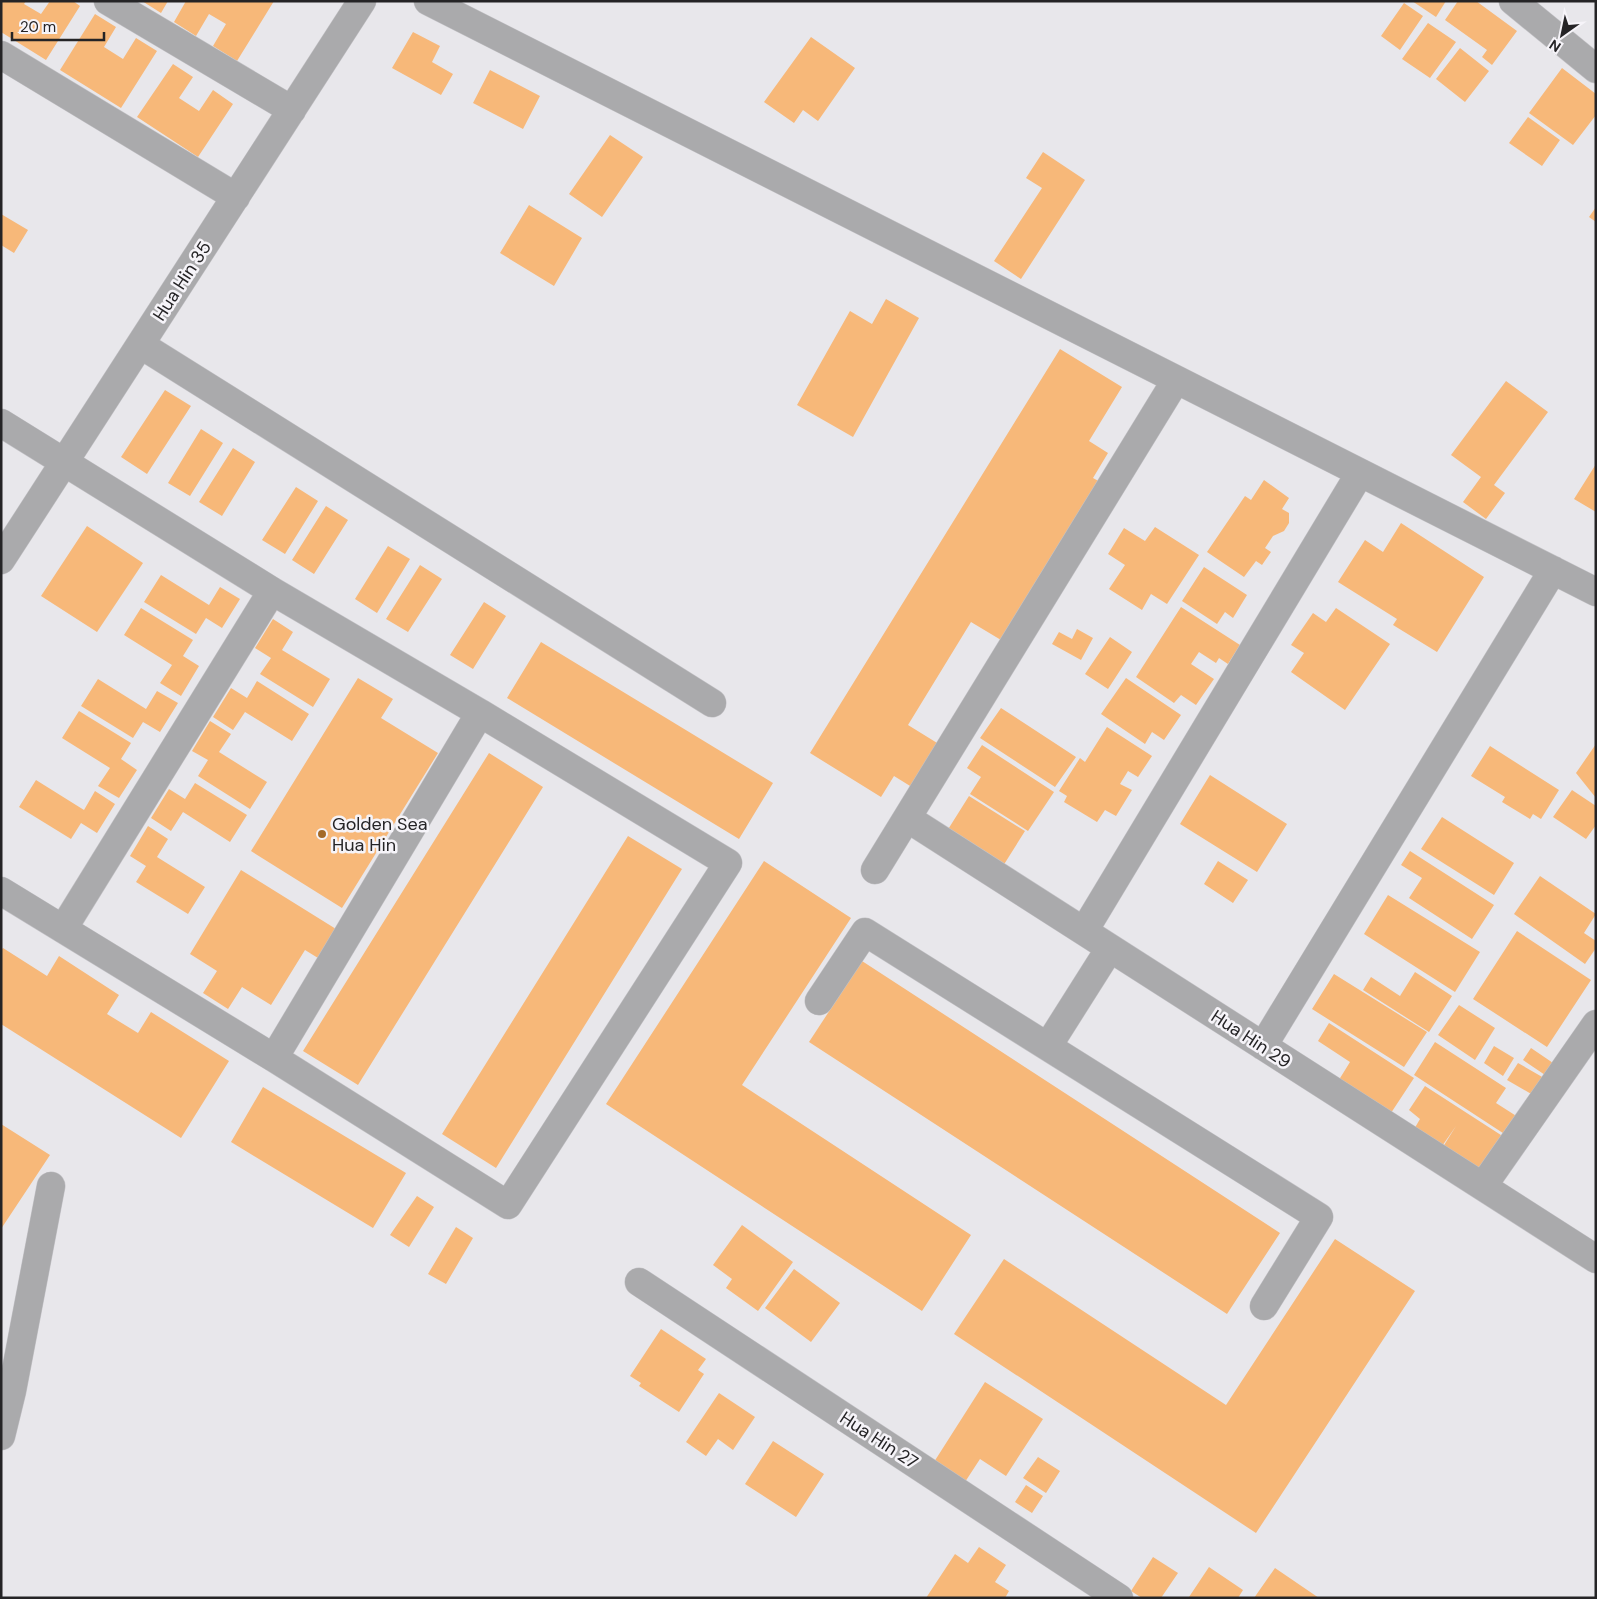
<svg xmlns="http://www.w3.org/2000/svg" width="1597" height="1599" viewBox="0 0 1597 1599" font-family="'DM Sans',sans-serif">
  <rect width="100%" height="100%" fill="#e8e7eb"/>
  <!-- building -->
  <path fill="#f7b879" d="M1,1h25l-2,3 17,10 9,-13h23l7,5 -34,54 -45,-28z
    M142,1h26l-7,12z
    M186,1h88l-37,60 -24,-15 13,-22 -17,-10 -13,22 -22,-14z
    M1412,1h34l-10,16z
    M1458,1h18l41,30 -25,34 -10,-8 5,-7 -42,-30z
    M1404,3l19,13 -23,34 -19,-14z
    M95,14l21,13 -12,20 19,12 13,-21 21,13 -36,57 -61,-38z
    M1428,23l28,19 -26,36 -28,-19z
    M413,32l27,14 -8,16 21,12 -12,21 -49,-27z
    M811,37l44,31 -37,53 -15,-11 -9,13 -30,-21z
    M1460,48l29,23 -24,31 -29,-23z
    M173,64l20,13 -14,21 20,13 14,-21 20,14 -35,53 -61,-40z
    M1562,68l34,26v21l-23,30 -44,-32z
    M490,70l50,26 -17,33 -50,-26z
    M1528,117l32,23 -18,26 -33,-23z
    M610,135l33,22 -41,60 -33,-23z
    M1043,152l42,28 -64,99 -27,-18 48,-73 -16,-10z
    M529,205l53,33 -28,48 -54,-33z
    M1596,207v15l-7,-5z
    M1,214l27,16 -14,23 -13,-8z
    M886,299l33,19 -66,119 -56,-32 53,-94 22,13z
    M1060,349l62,38 -33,54 19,12 -15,25 11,6 -98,159 -35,-21 -63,103 34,21 -27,43 -21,-13 -13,21 -71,-44z
    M1506,381l42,31 -54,73 11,8 -19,26 -23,-17 18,-25 -30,-22z
    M165,390l26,16 -44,68 -26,-17z
    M201,429l22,14 -33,53 -22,-13z
    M233,448l22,14 -33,54 -23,-14z
    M1596,464v48l-22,-13z
    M1264,480l25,18 -7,11 7,4v10l-5,8 -11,5 -8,12 6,4 -9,13 -6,-4 -12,16 -37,-25 38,-56 6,4z
    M296,487l22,14 -33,53 -23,-14z
    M326,506l22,14 -34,54 -22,-14z
    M1401,523l83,54 -47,75 -44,-27 4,-6 -59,-37 27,-42 18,12z
    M87,526l56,37 -46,69 -56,-36z
    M1155,527l44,28 -32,49 -16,-10 -9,16 -33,-21 16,-24 -17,-11 16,-26 21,13z
    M388,546l22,13 -33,54 -22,-14z
    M420,565l22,14 -34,53 -22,-13z
    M1204,567l43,28 -14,23 -8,-6 -8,12 -35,-23z
    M161,575l48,30 11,-18 20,12 -18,29 -16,-10 -10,16 -52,-32z
    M484,602l22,14 -33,53 -23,-14z
    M1181,607l59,38 -12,19 -9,-6 -3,5 -17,-11 -8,12 23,15 -18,26 -15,-10 -7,8 -38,-26z
    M141,608l52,32 -10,16 16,10 -18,30 -21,-13 12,-18 -48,-30z
    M1336,608l54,36 -45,66 -54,-38 13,-19 -13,-8 22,-32 13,9z
    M273,619l20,13 -11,18 48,29 -17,28 -53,-33 11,-16 -16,-10z
    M1077,629l16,9 -12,22 -29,-16 7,-12 13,7z
    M1110,637l22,15 -24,37 -23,-15z
    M541,642l232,141 -34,56 -232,-141z
    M358,678l35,21 -12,19 57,35 -96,155 -91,-57z
    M1126,678l55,37 -17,25 -12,-8 -7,12 -44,-30z
    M98,679l48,30 11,-18 21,12 -18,29 -17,-10 -10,16 -52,-32z
    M257,681l52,33 -17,27 -47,-29 -12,18 -20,-13 18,-29 16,10z
    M1001,708l75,49 -21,30 -75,-49z
    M79,711l52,32 -10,16 16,11 -18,28 -21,-12 12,-18 -48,-30z
    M210,721l21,13 -12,18 48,30 -17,27 -52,-33 10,-16 -16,-9z
    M1107,727l45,29 -14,21 -10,-6 -8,13 12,6 -16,26 -11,-6 -8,12 -33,-20 3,-6 -8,-5 21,-33 5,4z
    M1596,744v54l-20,-25z
    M982,745l72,47 -26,39 -58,-37 11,-17 -14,-9z
    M1490,746l69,44 -18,29 -8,-5 -3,5 -28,-17 3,-5 -34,-21z
    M489,753l54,34 -185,298 -55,-34z
    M1210,775l77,49 -30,48 -77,-48z
    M36,780l48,30 11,-19 20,13 -18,29 -16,-10 -10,16 -52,-32z
    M195,783l52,32 -17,27 -47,-30 -12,19 -20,-13 18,-29 16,10z
    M1572,790l24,16v19l-10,14 -33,-22z
    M969,796l56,35 -22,35 -56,-35z
    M1442,817l72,46 -20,32 -73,-46z
    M148,826l20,13 -11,18 48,30 -17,27 -52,-32 10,-16 -16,-10z
    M628,836l54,33 -186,299 -54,-34z
    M1410,851l84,54 -22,34 -63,-41 13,-20 -21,-13z
    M764,861l87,57 -109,167 229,150 -49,76 -316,-207z
    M1218,861l30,19 -15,23 -29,-19z
    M241,870l95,59 -18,29 -13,-8 -34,55 -29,-18 -14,22 -25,-16 14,-22 -27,-17z
    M1540,876l56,38 -12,19 12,8v7l-11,16 -71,-50z
    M1388,895l92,57 -25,40 -91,-58z
    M1517,931l74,49 -44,67 -74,-48z
    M3,948l44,28 12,-20 60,39 -12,19 31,19 13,-21 78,49 -48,77 -180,-114v-74z
    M862,961l418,272 -53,81 -418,-272z
    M1415,972l37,24 -23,36 -66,-42 8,-13 29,19z
    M1334,974l93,58 -23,35 -92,-58z
    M1459,1005l36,23 -20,32 -37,-25z
    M1329,1023l85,55 -25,38 -52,-33 13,-21 -32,-21z
    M1435,1042l71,46 -10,15 25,16 -12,18 -95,-62z
    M1494,1046l20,12 -11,18 -19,-13z
    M1531,1048l25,17 -8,12 -25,-17z
    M1518,1063l26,15 -11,17 -26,-15z
    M1425,1086l79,51 -24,38 -39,-25 15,-24 -16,23 -27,-18 7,-12 -11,-9z
    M263,1087l143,86 -33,55 -142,-86z
    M1,1124l49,31 -49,74z
    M417,1196l17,11 -25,40 -19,-12z
    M742,1225l51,37 -35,49 -32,-23 6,-9 -19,-14z
    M456,1227l17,11 -27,46 -18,-10z
    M1335,1239l80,52 -159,242 -302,-199 50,-75 222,146z
    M794,1269l46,34 -29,39 -46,-34z
    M661,1329l45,30 -8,11 6,4 -25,38 -40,-26 2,-3 -11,-7z
    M985,1382l58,37 -37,57 -26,-17 -15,23 -31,-20z
    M719,1393l36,24 -22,33 -15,-11 -12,17 -20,-14z
    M773,1441l51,33 -28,43 -51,-33z
    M1038,1457l22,14 -14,22 -23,-15z
    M1026,1485l17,11 -11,17 -17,-11z
    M979,1547l27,18 -11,17 14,9 -4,7h-79l29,-44 13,9z
    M1153,1557l25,16 -17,25h-19l-11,-7z
    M1209,1567l34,23 -5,8 -49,-1z
    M1275,1568l44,30h-65z"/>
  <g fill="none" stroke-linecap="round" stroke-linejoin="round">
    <!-- minor casing -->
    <g stroke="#c5c4c8" stroke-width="29">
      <path id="minor" d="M108,1l184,109
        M428,1l1168,591
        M1513,1l83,68
        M1,55l235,142
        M141,345l571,358
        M1,423l271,168 208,122 -206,345 -273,-167
        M1,560l361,-559
        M907,818l689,441
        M875,870l301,-490
        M63,929l209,-338
        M1084,931l276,-458
        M819,1001l46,-69 454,285 -55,89
        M1048,1046l62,-98
        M1263,1046l290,-476
        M274,1058l234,147 220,-342 -248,-150
        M1483,1186l113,-162
        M639,1282l480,316
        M1,1436l11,-45 39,-205"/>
    </g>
    <!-- minor -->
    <use href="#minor" stroke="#aaaaac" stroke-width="28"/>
  </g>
  <!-- markers -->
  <circle fill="#a46a29" stroke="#f6f4f9" stroke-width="2" cx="322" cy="834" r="5"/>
  <g text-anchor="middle" stroke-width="5" stroke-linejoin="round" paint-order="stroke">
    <!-- street labels -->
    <g font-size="18" fill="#252426" stroke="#f6f4f9">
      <text transform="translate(182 281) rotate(-57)" y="6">Hua Hin 35</text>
      <text transform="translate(1251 1039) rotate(33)" y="6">Hua Hin 29</text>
      <text transform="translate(879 1440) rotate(33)" y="6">Hua Hin 27</text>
    </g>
    <!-- poi labels -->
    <g font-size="18" fill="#252426" stroke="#f6f4f9" text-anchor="start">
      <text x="332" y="830">Golden Sea<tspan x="332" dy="21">Hua Hin</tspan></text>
    </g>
  </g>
  <!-- border -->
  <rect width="1597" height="1599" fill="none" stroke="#252426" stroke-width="5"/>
  <!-- north arrow -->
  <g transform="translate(1562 35) rotate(213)" stroke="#f6f4f9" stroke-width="4" paint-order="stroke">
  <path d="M0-4L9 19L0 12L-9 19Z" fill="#252426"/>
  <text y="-8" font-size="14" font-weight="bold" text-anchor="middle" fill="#252426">N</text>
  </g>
  <!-- scale -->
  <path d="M12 32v8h92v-8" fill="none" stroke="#252426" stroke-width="2.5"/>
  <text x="20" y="32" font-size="15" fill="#252426" stroke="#f6f4f9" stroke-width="4" paint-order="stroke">20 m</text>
</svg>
